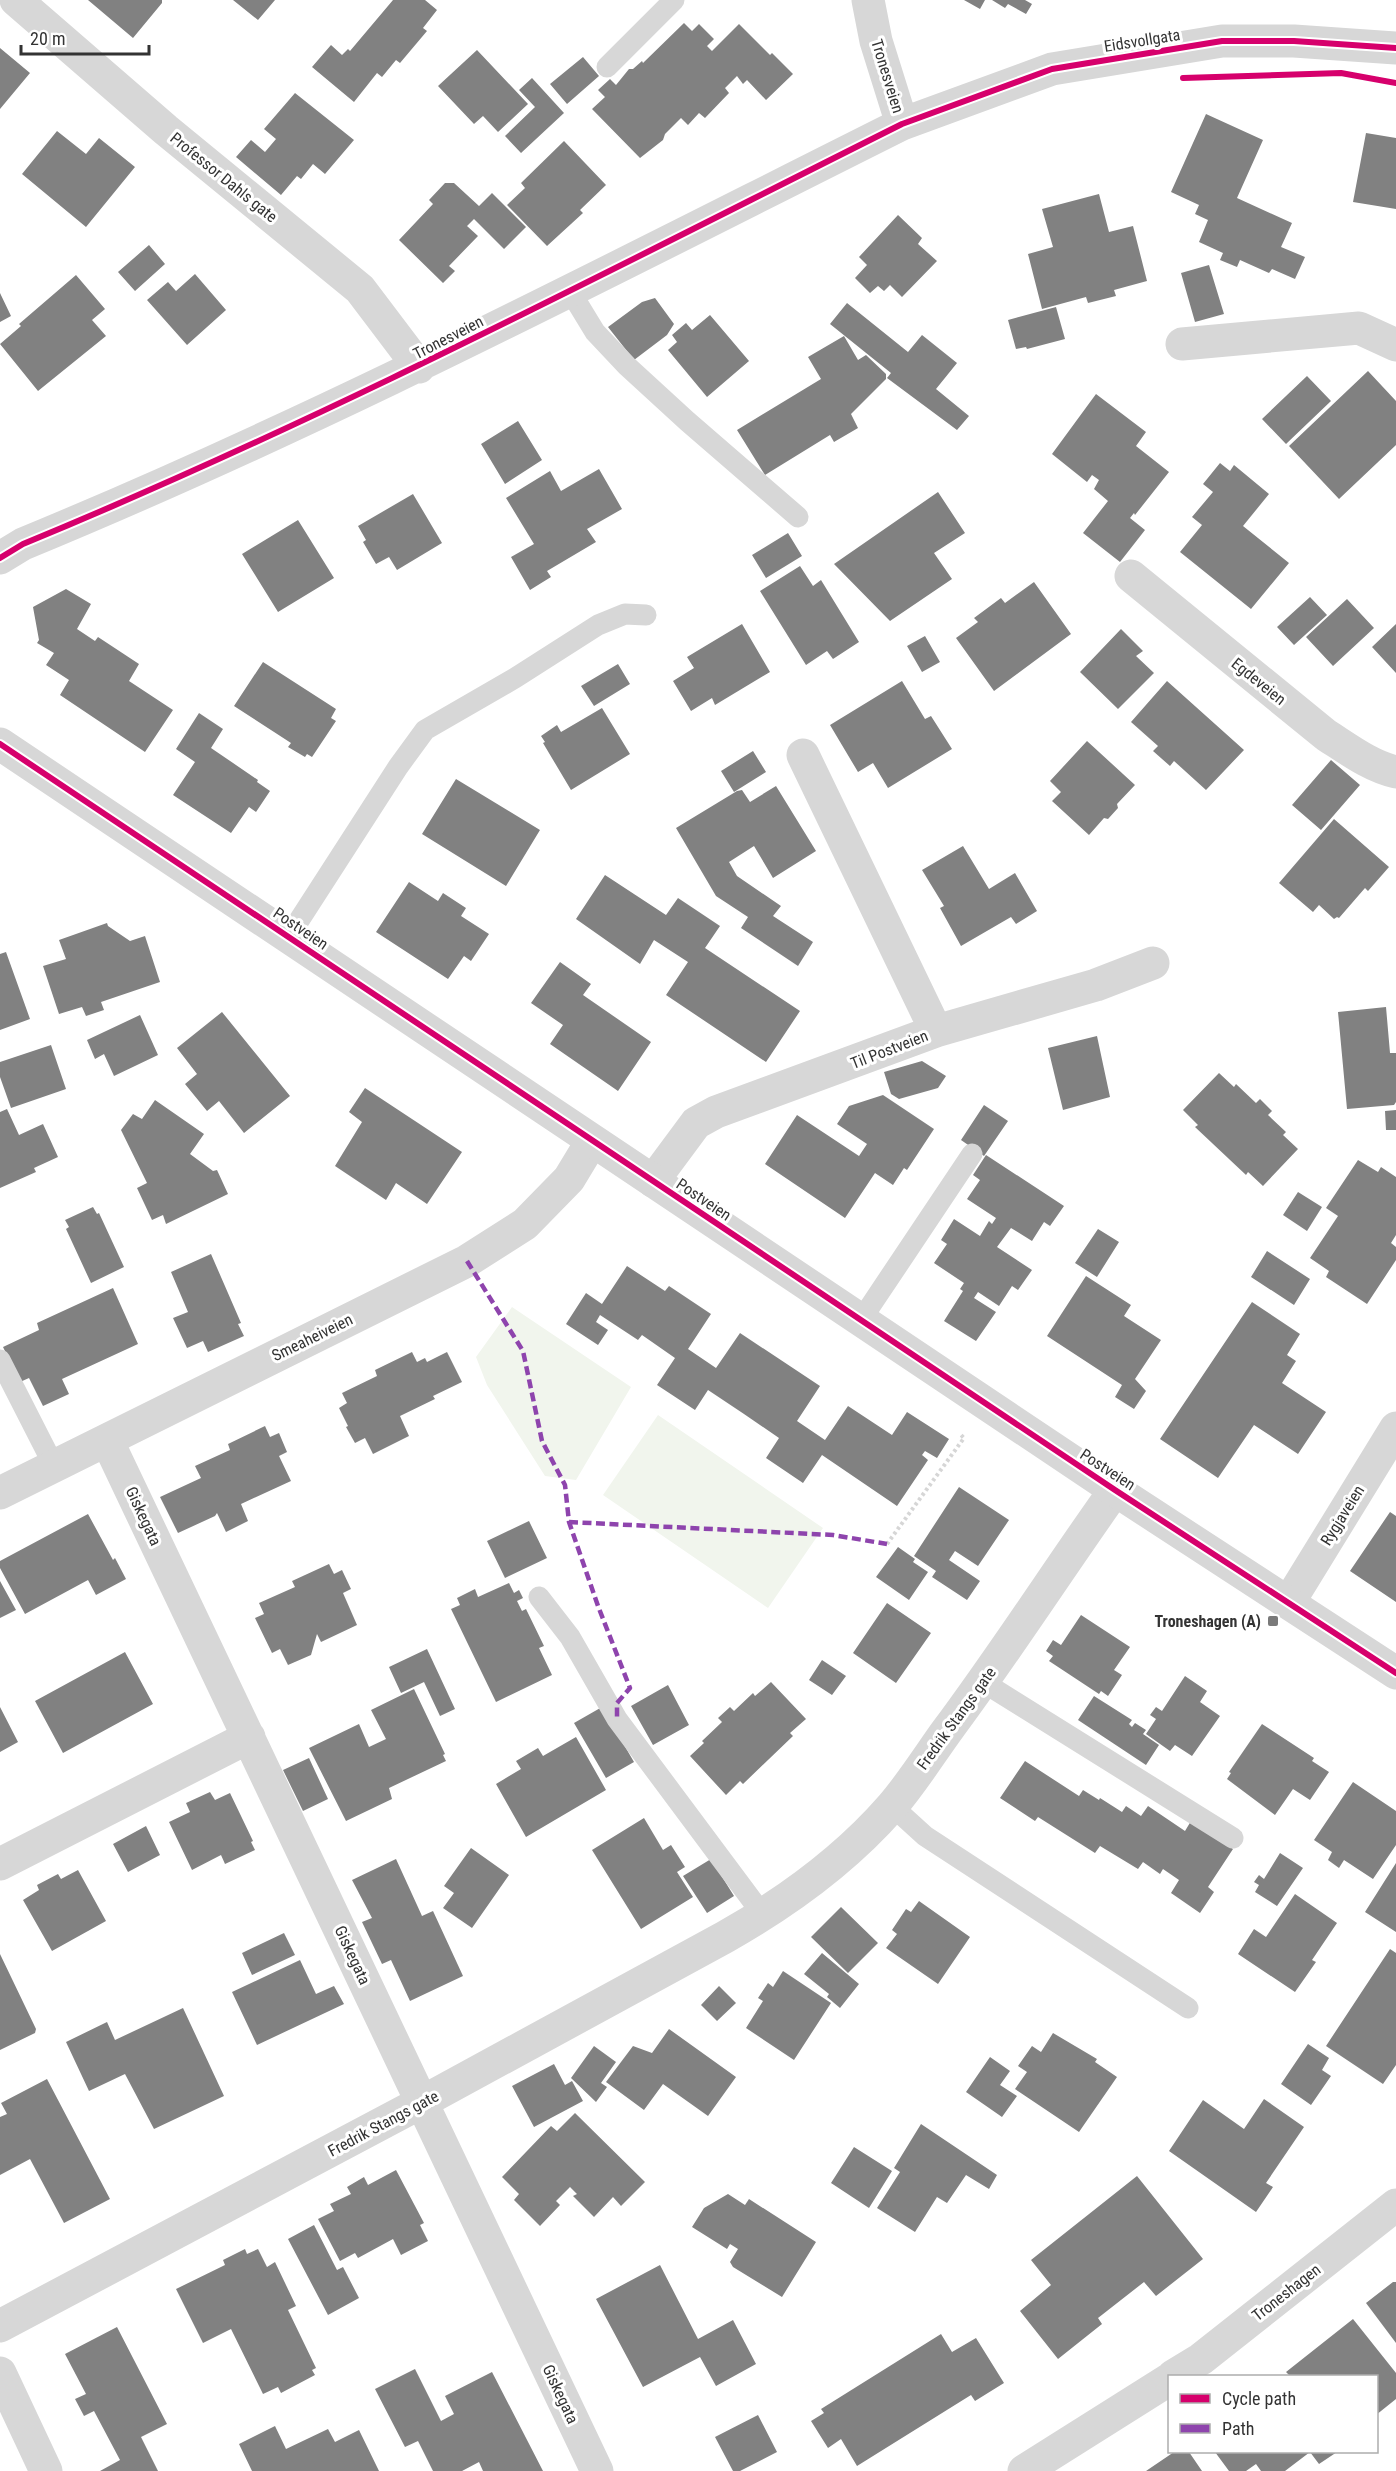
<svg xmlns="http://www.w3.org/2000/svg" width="1396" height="2471" viewBox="0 0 1396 2471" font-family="'Roboto Condensed',sans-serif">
  <rect width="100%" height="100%" fill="#fff"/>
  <!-- green -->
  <path fill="#f1f5ed" d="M512,1307l119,80 -55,93 -31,-4 -58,-91 -11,-28z
    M658,1415l165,113 -55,80 -165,-113z"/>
  <!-- building -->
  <path fill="#818181" d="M88,0h74v3l-29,35z
    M233,0h42l-17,20z
    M393,0h32l12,10 -14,18 4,3 -27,32 -4,-3 -14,17 -5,-4 -23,29 -42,-35 19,-22 11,10 6,-6 2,2z
    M964,0h21l-5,9z
    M992,0h33l7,4 -6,10 -18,-10 -3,4z
    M684,23l8,8 7,-7 15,15 -7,7 5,5 27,-27 31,31 2,-2 21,21 -27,26 -19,-20 -4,4 -6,-8 -12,12 4,5 -24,25 -6,-5 -11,12 -7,-7 -16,16 -2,6 -23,18 -48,-49 13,-12 -7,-7 12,-11 6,6 13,-16h4l9,-8 1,2z
    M0,48l30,25 -30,36z
    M477,50l51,54 -30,28 -15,-16 -9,8 -36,-38z
    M583,57l16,19 -32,28 -17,-20z
    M532,78l32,35 -43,40 -16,-17 30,-29 -16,-17z
    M295,93l59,47 -29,34 -12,-10 -12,15 -4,-3 -16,19 -45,-38 15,-17 14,12 11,-13 -12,-10z
    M1206,114l57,26 -26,58 55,25 -11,24 24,10 -10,22 -23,-10 -3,4 -29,-13 -3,7 -17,-7 3,-7 -24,-11 9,-22 -13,-6 4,-9 -28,-13z
    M57,131l29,23 13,-16 36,29 -49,60 -64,-53z
    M1366,133l30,5v71l-43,-7z
    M564,141l42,44 -26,25 3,3 -36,33 -40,-41 18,-17 -4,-5z
    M445,183h9l25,23 13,-13 34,34 -22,22 -30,-30 -7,7 11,10 -29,30 6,5 -12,12 -44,-43 34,-36 -4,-4z
    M1099,194l10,38 24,-6 14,55 -33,9 2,6 -28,7 -2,-6 -44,12 -14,-55 25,-7 -11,-38z
    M898,215l24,23 -4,6 19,17 -35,36 -12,-12 -6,6 -6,-5 -8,7 -15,-15 12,-13 -8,-8z
    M149,245l16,19 -30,27 -17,-19z
    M1209,265l15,49 -29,8 -14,-49z
    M195,274l31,36 -39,35 -40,-45 21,-18 8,9z
    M76,275l29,34 -13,11 14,16 -68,55 -38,-47 21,-18 -2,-2z
    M0,293l11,23 -11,6z
    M655,298l19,26 -7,11 -33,25 -26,-33 34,-25z
    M847,303l61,49 14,-17 35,28 -21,26 33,27 -12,14 -70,-52 4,-5 -61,-49z
    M1056,307l9,32 -38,10 -1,-2 -10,2 -8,-29z
    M710,315l39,46 -42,36 -39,-47 9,-8 -5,-7 14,-12 6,7z
    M844,336l14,24 8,-5 20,19v5l-35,35 7,14 -24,14 -4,-7 -65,40 -28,-45 84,-51 -13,-22z
    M1368,371l28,30v44l-57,54 -50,-53z
    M1307,376l24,25 -45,43 -24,-25z
    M1096,394l50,38 -10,14 33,26 -34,43 -1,-2 -4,5 15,12 -25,32 -37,-29 25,-32 -14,-12 5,-9 -7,-5 -5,7 -35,-28z
    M518,421l24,39 -37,24 -24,-40z
    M1220,463l10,8 4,-6 35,29 -26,32 46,37 -38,46 -71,-57 22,-27 -10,-8 21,-25 -10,-8z
    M599,469l23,40 -35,20 9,13 -49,29 4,6 -21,13 -19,-33 23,-13 -28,-46 44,-27 11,20z
    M938,492l27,41 -31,20 18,26 -62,42 -56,-57z
    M413,494l29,49 -45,27 -8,-13 -13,7 -13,-22 3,-2 -8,-14z
    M298,520l36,58 -56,34 -36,-58z
    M788,533l14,23 -36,22 -14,-23z
    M800,566l13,20 8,-6 38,62 -26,17 -6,-8 -21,14 -46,-74z
    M1034,582l37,52 -77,57 -38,-53 22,-16 -4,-4 27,-20 4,5z
    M66,589l25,15 -14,25 18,12 3,-4 41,27 -10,17 44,29 -28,42 -85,-57 9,-15 -23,-15 8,-12 -17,-10 2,-3 -6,-33z
    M1310,597l17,18 -33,30 -17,-18z
    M1347,599l27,29 -41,38 -27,-29z
    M742,624l28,48 -55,33 -3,-7 -21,13 -18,-30 21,-13 -7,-11z
    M1396,624v49l-24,-26z
    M1121,629l22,22 -7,5 18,17 -36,36 -38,-37z
    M925,636l15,26 -18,10 -15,-26z
    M263,662l73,47 -5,9 5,3 -24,36 -5,-3 -2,3 -17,-10 3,-4 -57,-37z
    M618,664l12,20 -36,22 -13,-20z
    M902,681l23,38 6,-3 21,33 -64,39 -15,-25 -15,9 -28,-47z
    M1167,681l77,69 -38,40 -32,-29 -4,5 -17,-15 5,-5 -27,-24z
    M602,708l28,46 -59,36 -28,-47 2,-1 -4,-6 16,-11 4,7z
    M199,713l24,16 -12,19 47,32 -1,2 13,9 -14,21 -7,-5 -18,26 -58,-38 22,-33 -19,-13z
    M1087,741l48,44 -18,19 1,4 -10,11 -4,-1 -15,17 -37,-34 9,-9 -11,-11z
    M753,751l13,21 -32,20 -13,-21z
    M1331,760l29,25 -39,45 -29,-25z
    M456,779l84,51 -34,56 -84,-52z
    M776,786l40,65 -43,27 -19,-32 -25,16 8,14 44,30 -8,10 40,26 -15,24 -57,-38 7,-11 -32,-21 -40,-68 61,-37 5,-1 8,12z
    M1334,819l55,48 -21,24 -3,-3 -26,30 -2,-1 -3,2 -15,-14 -6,7 -34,-29z
    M963,846l26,43 26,-16 22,38 -21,13 -5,-7 -50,29 -21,-38 4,-2 -22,-36z
    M605,875l61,40 12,-17 42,28 -15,22 95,63 -34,51 -100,-67 22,-33 -34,-22 -14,24 -64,-45z
    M409,882l29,19 5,-8 23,15 -5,8 28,18 -18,27 -7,-5 -16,23 -72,-47z
    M107,923l1,3 22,15 15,-5 15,46 -59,20 3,8 -18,6 -4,-9 -23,7 -16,-48 23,-7 -7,-19z
    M6,952l24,67 -30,11v-76z
    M560,962l31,22 -8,11 68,47 -33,49 -68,-47 13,-19 -32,-22z
    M1386,1007l4,46h6v49l-2,3 -47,4 -9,-97z
    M222,1012l68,84 -46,37 -25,-32 -12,10 -22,-27 12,-10 -20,-26z
    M140,1015l18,40 -44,21 -10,-22 -9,5 -8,-19z
    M1097,1036l13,61 -47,13 -15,-62z
    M51,1045l15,44 -55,19 -11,-31v-15z
    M922,1061l24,15 -8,12 -39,11 -8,-5 -7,-22z
    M1219,1073l15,14 2,-3 20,19 4,-4 12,12 -4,4 18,17 -3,3 15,14 -35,37 -15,-14 -2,3 -51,-48 3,-2 -15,-15z
    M365,1088l97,64 -35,52 -31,-21 -10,17 -51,-34 27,-44 -13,-10z
    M883,1095l51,34 -27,41 -3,-2 -11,17 -18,-12 -30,45 -80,-54 32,-49 62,41 8,-12 -30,-20 12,-18z
    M155,1100l49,34 -14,20 23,17 4,-1 11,24 -62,30 -3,-9 -11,5 -15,-32 10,-5 -26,-53 12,-16 9,5z
    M984,1105l24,16 -24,35 -23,-16z
    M7,1109l12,26 24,-11 15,33 -24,11 2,4 -36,16v-76z
    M1396,1110v20h-10l-1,-19z
    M986,1155l78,51 -14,20 -6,-4 -12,19 -21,-13 -14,19 35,23 -14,20 -6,-4 -13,20 -21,-14 -4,6 22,14 -20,29 -32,-20 19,-30 -3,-2 4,-6 -30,-20 13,-19 -6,-4 13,-21 26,17 9,-15 3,3 4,-6 -29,-19 13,-19 -7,-5z
    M1358,1160l20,12 3,-5 15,10v58l-5,8 5,4v13l-29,44 -41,-27 3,-6 -19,-13 28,-42 -12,-8z
    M1298,1192l24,15 -15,24 -24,-16z
    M93,1207l4,7 2,-1 25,54 -33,16 -25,-54 3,-2 -4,-7z
    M1098,1229l21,13 -22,35 -22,-14z
    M1267,1251l43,28 -16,26 -43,-28z
    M211,1254l30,69 -3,1 6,12 -36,16 -5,-11 -16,7 -14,-30 15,-6 -17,-40z
    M627,1266l38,25 4,-5 42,28 -23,35 28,19 24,-35 80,53 -23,35 28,19 23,-34 44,29 15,-23 42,27 -12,19 -12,-7 -3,4 6,5 -31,46 -75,-51 -19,28 -37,-25 13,-20 -35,-24 -36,-24 -13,20 -38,-25 18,-27 -33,-23 -4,5 -38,-25 -4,7 12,8 -10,15 -32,-21 20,-31 16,11z
    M1086,1276l45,29 -7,11 37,24 -26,39 11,12 -12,18 -19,-12 7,-12 -75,-49z
    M113,1288l25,56 -76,35 7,15 -26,12 -14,-28 -9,4 -17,-35 36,-17 -2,-7z
    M1252,1302l48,32 -13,21 9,6 -14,22 44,29 -28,42 -44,-29 -36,53 -58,-39z
    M412,1352l5,10 8,-4 2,4 20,-10 15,30 -29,14 2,3 -35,17 9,20 -36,18 -8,-16 -10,5 -9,-16 2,-1 -9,-18 8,-5 -5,-10 35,-17 -2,-6z
    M265,1426l5,11 9,-4 8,19 -8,4 12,25 -50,23 7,17 -22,11 -9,-19 -2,3 -37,17 -18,-36 41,-19 -6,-12 35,-16 -2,-6z
    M959,1487l50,33 -31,46 -23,-15 -6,9 31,21 -13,19 -35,-23 4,-6 -22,-15z
    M1390,1512l6,4v86l-46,-31z
    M88,1514l25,46 2,-2 11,21 -30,16 -8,-15 -63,34 -25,-46v-7z
    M529,1521l18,37 -42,20 -18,-37z
    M898,1547l17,12 -2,3 15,10 -19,28 -33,-23z
    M329,1564l5,10 8,-4 9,19 -8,4 14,32 -36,17 -4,-8 -6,21 -23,10 -8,-16 -8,4 -17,-35 9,-4 -5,-11 36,-16 -3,-6z
    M0,1581l16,29 -16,8z
    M509,1583l5,10 5,-3 4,8 -6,3 5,10 4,-2 18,37 -5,2 13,27 -56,27 -45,-93 9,-4 -3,-7 18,-9 3,8z
    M887,1603l44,30 -35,50 -43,-30z
    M1081,1615l49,32 -16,23 8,5 -14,21 -7,-5 -2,3 -50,-33 4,-5 -7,-5 7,-11 8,5z
    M427,1649l28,60 -15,7 -16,-34 -23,11 -12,-26z
    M125,1652l28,52 -90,49 -28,-52z
    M822,1660l24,16 -14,19 -23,-15z
    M1185,1676l22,15 -7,11 20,14 -28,40 -17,-11 -5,6 -24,-17 10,-15 -6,-4 6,-8 6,4z
    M771,1682l35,37 -16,14 3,3 -50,48 -3,-3 -14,14 -36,-39 14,-13 -2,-2 20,-19 -4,-4 12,-11 4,4 19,-18 2,3z
    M668,1685l21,40 -36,20 -22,-39z
    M414,1689l31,65 -2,1 3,6 -57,27 3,11 -46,22 -37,-73 50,-24 10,23 17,-8 -15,-29z
    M1094,1696l38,24 -3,4 3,3 3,-4 11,7 -3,4 16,11 -13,20 -68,-45z
    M0,1707l18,35 -18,10z
    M602,1707l32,55 -28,16 -32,-55z
    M1262,1724l52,34 -2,3 17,11 -19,28 -17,-11 -18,26 -48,-36 4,-6 -2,-1z
    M576,1737l30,53 -80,47 -30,-53 25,-15 -5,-8 22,-13 5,8z
    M309,1758l19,41 -25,12 -20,-41z
    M1025,1761l54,35 4,-6 16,10 1,-2 22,14 4,-6 15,10 7,-10 37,25 6,-10 42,28 -25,38 6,5 -14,21 -29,-20 8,-13 -16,-11 -3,5 -17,-12 -5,7 -38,-23 -5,7 -57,-36 -3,4 -35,-23z
    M1353,1782l43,29v34l-23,34 -29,-19 -5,8 -11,-8 4,-8 -18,-12z
    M210,1792l5,8 15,-7 23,48 -2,1 4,8 -30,14 -4,-9 -29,15 -23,-48 21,-10 -4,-9z
    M644,1818l19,32 8,-5 14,22 -8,5 16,25 -52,32 -49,-79z
    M146,1826l14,29 -32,17 -15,-28z
    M471,1848l38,27 -37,53 -29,-20 11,-15 -10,-7z
    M1280,1853l23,15 -26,38 -22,-14 4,-7 -5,-3 5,-7 5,4z
    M396,1859l26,57 11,-5 30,65 -53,25 -19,-41 -9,4 -20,-42 10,-4 -20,-38z
    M711,1859l23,37 -27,17 -24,-37z
    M1396,1863v69l-31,-20z
    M78,1870l28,51 -54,30 -29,-51 16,-10 -2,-5 21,-11 3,5z
    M1295,1894l42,29 -25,37 4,2 -21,30 -57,-38 16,-25 12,8z
    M919,1901l51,36 -32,47 -52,-36 11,-14 -5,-4 14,-21 5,3z
    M841,1907l37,36 -30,30 -37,-36z
    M284,1933l11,22 -43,20 -10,-22z
    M1390,1949l6,4v112l-13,19 -57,-38z
    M822,1953l37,31 -19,24 -13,-11 2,-3 -25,-20z
    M0,1954l36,75 -1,4 -35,17z
    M300,1960l16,34 18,-8 10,18 -87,41 -25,-53z
    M783,1971l48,32 -37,57 -48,-32 17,-27 -5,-3 10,-15 5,4z
    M719,1986l17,17 -19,18 -16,-16z
    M183,2008l41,88 -70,33 -29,-55 -36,17 -23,-49 41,-20 8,18z
    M669,2029l67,48 -28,39 -45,-32 -19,26 -38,-28 27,-36 19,7z
    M1053,2033l44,26 -2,3 22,15 -38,55 -64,-43 12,-17 -9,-6 14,-20 9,6z
    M1308,2044l21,14 -7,12 9,6 -20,29 -30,-21z
    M594,2046l22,16 -15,21 6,4 -11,15 -25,-24z
    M990,2057l20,14 -10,14 17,11 -15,21 -36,-25z
    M554,2064l11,21 7,-4 11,20 -49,26 -22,-41z
    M47,2079l63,120 -46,24 -34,-64 -30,16v-58l7,-3 -6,-11z
    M1264,2099l40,28 -38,56 7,4 -17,25 -87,-61 34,-51 41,29z
    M575,2113l70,69 -24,24 -8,-9 -19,20 -21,-21 4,-2 -7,-7 -14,14 4,4 -20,21 -26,-26 5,-6 -17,-17 49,-51 6,5z
    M921,2124l76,51 -8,14 -23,-14 -19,28 -10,-6 -22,35 -38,-24 23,-36 -6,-4z
    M854,2147l38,24 -23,37 -38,-25z
    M396,2170l28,53 -4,2 8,16 -27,14 -8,-16 -35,19 -3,-5 -15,8 -22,-42 16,-8 -4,-7 21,-10 -4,-7 17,-10 4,8z
    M1137,2176l66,83 -47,37 -12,-14 -46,36 4,6 -44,35 -38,-48 31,-26 -20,-25z
    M728,2194l17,11 4,-6 67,43 -34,55 -49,-30 -3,-5 8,-13 -8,-5 -3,5 -35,-22 12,-19z
    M314,2225l23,45 6,-3 16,31 -31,17 -40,-76z
    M245,2249l2,5 11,-5 9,18 8,-5 21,44 -8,4 28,58 -4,2 3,5 -34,18 -3,-6 -15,7 -32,-65 -28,14 -27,-54 49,-24 -2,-5z
    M660,2265l38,74 35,-19 23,44 -40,22 -16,-29 -57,30 -47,-88z
    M1393,2282h3v61l-30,-40z
    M1353,2319l43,54v26l-20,16v-39h-86l-4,-4z
    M117,2327l50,97 -26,13 17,34h-58l20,-11 -26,-49 -10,5 -9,-17 11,-5 -21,-40z
    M941,2334l11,18 24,-14 28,45 -29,18 -4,-6 -114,71 -16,-27 -13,9 -17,-27 13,-8 -3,-4z
    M415,2369l26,52 13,-7 -9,-18 47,-24 51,99h-60l-4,-9 -17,9h-29l-15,-30 -13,6 -30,-58z
    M758,2415l19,37 -37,19h-7l-18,-34z
    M275,2426l11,23 42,-20 7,13 24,-12 20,41h-127l-13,-27z
    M1174,2452h15l13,19h-56z
    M1215,2452h122l-18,12 -9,-12 -25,19h-24l-5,-7 -10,7h-17z"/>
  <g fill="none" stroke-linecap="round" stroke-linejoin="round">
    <!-- path -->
    <path stroke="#d6d6d6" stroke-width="4" stroke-dasharray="3 3" stroke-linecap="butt" d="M887,1544l77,-106 -3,-3"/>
    <!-- service -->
    <path stroke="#d7d7d7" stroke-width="21" d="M607,67l67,-67
      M570,291l25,41 32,34 60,55 111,96
      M289,936l109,-169 27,-37 90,-52 83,-53 27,-11 21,1
      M861,1320l111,-166
      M0,1360l55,108
      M539,1597l31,40 47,82 146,196
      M983,1682l250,156
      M892,1806l33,30 263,172"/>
    <!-- minor -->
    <path stroke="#d7d7d7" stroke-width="33" d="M16,0l150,130 194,159 59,78
      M868,0l8,41 26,83
      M1182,344l177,-16 37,17
      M0,558l23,-14c301,-124 589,-275 879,-420l150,-55 170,-28h72l102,7
      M1131,576l195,159c22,14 44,31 70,37
      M803,755l133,276
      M653,1181l43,-58 20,-11 220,-81 160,-46 57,-22
      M107,1440l490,1031
      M0,1493l467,-232 58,-37 44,-45 23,-38
      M1289,1602l107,-174
      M0,1864l249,-127
      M0,2326l422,-224 303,-165c62,-35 120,-77 167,-131 20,-23 36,-49 54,-74 59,-79 112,-162 169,-242
      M0,2373l46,98
      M1173,2376l28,-17 195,-154
      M1024,2471l146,-92"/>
    <!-- tertiary -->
    <path stroke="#d7d7d7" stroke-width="33" d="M0,744l1115,746 281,183"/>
    <!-- quiet -->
    <path stroke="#8e44ad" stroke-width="4.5" stroke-dasharray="9 4.5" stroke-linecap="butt" d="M467,1261l56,90 19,90 23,44 4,37 29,84 32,82 -13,15v16
      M569,1522l264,13 54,9"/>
    <!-- cycleway casing -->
    <g stroke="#fff" stroke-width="10">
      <path id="cycleway" d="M1183,78l158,-5 55,10
        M0,558l23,-14c301,-124 589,-275 879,-420l150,-55 170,-28h72l102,7
        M0,744l1115,746 281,183"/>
    </g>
    <!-- cycleway -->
    <use href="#cycleway" stroke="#d6006c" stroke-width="6"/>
  </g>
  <!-- markers -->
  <rect fill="#7a7a7a" stroke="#fff" stroke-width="2" x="1267" y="1615" width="12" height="12" rx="3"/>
  <g text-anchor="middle" stroke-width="6" stroke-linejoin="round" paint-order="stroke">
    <!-- street labels -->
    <g font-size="16" fill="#333" stroke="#fff">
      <text transform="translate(1142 40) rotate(-9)" y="6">Eidsvollgata</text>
      <text transform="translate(888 76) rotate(73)" y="6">Tronesveien</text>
      <text transform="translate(224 177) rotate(39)" y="6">Professor Dahls gate</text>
      <text transform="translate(448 337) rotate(-27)" y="6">Tronesveien</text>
      <text transform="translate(1259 681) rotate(39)" y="6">Egdeveien</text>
      <text transform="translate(301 928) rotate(34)" y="6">Postveien</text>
      <text transform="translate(889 1049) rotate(-21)" y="6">Til Postveien</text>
      <text transform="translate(704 1199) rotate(34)" y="6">Postveien</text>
      <text transform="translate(312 1337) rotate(-26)" y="6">Smeaheiveien</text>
      <text transform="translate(1108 1469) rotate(33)" y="6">Postveien</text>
      <text transform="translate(1342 1515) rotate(-58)" y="6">Rygjaveien</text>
      <text transform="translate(144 1516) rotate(65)" y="6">Giskegata</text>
      <text transform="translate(956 1718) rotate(-54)" y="6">Fredrik Stangs gate</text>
      <text transform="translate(353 1955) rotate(65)" y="6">Giskegata</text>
      <text transform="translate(383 2123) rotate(-28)" y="6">Fredrik Stangs gate</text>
      <text transform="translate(1286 2292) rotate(-38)" y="6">Troneshagen</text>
      <text transform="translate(561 2394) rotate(65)" y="6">Giskegata</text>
    </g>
    <!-- poi labels -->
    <g font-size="16" font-weight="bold" fill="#333" stroke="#fff" text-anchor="end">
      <text x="1261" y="1627">Troneshagen (A)</text>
    </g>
  </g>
  <!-- legend -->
  <rect x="1168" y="2375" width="210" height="78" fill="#ffffff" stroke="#adadad" stroke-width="1.5"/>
  <rect x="1180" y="2394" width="30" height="9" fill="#d6006c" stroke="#adadad" stroke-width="1.5"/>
  <text x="1222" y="2405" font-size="18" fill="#333333">Cycle path</text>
  <rect x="1180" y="2424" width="30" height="9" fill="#8e44ad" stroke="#adadad" stroke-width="1.5"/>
  <text x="1222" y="2435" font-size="18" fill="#333333">Path</text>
  <!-- scale -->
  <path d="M21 45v9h128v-9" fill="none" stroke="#333333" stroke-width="3"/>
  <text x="30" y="45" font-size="18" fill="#333333" stroke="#ffffff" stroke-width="4.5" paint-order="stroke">20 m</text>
</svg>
